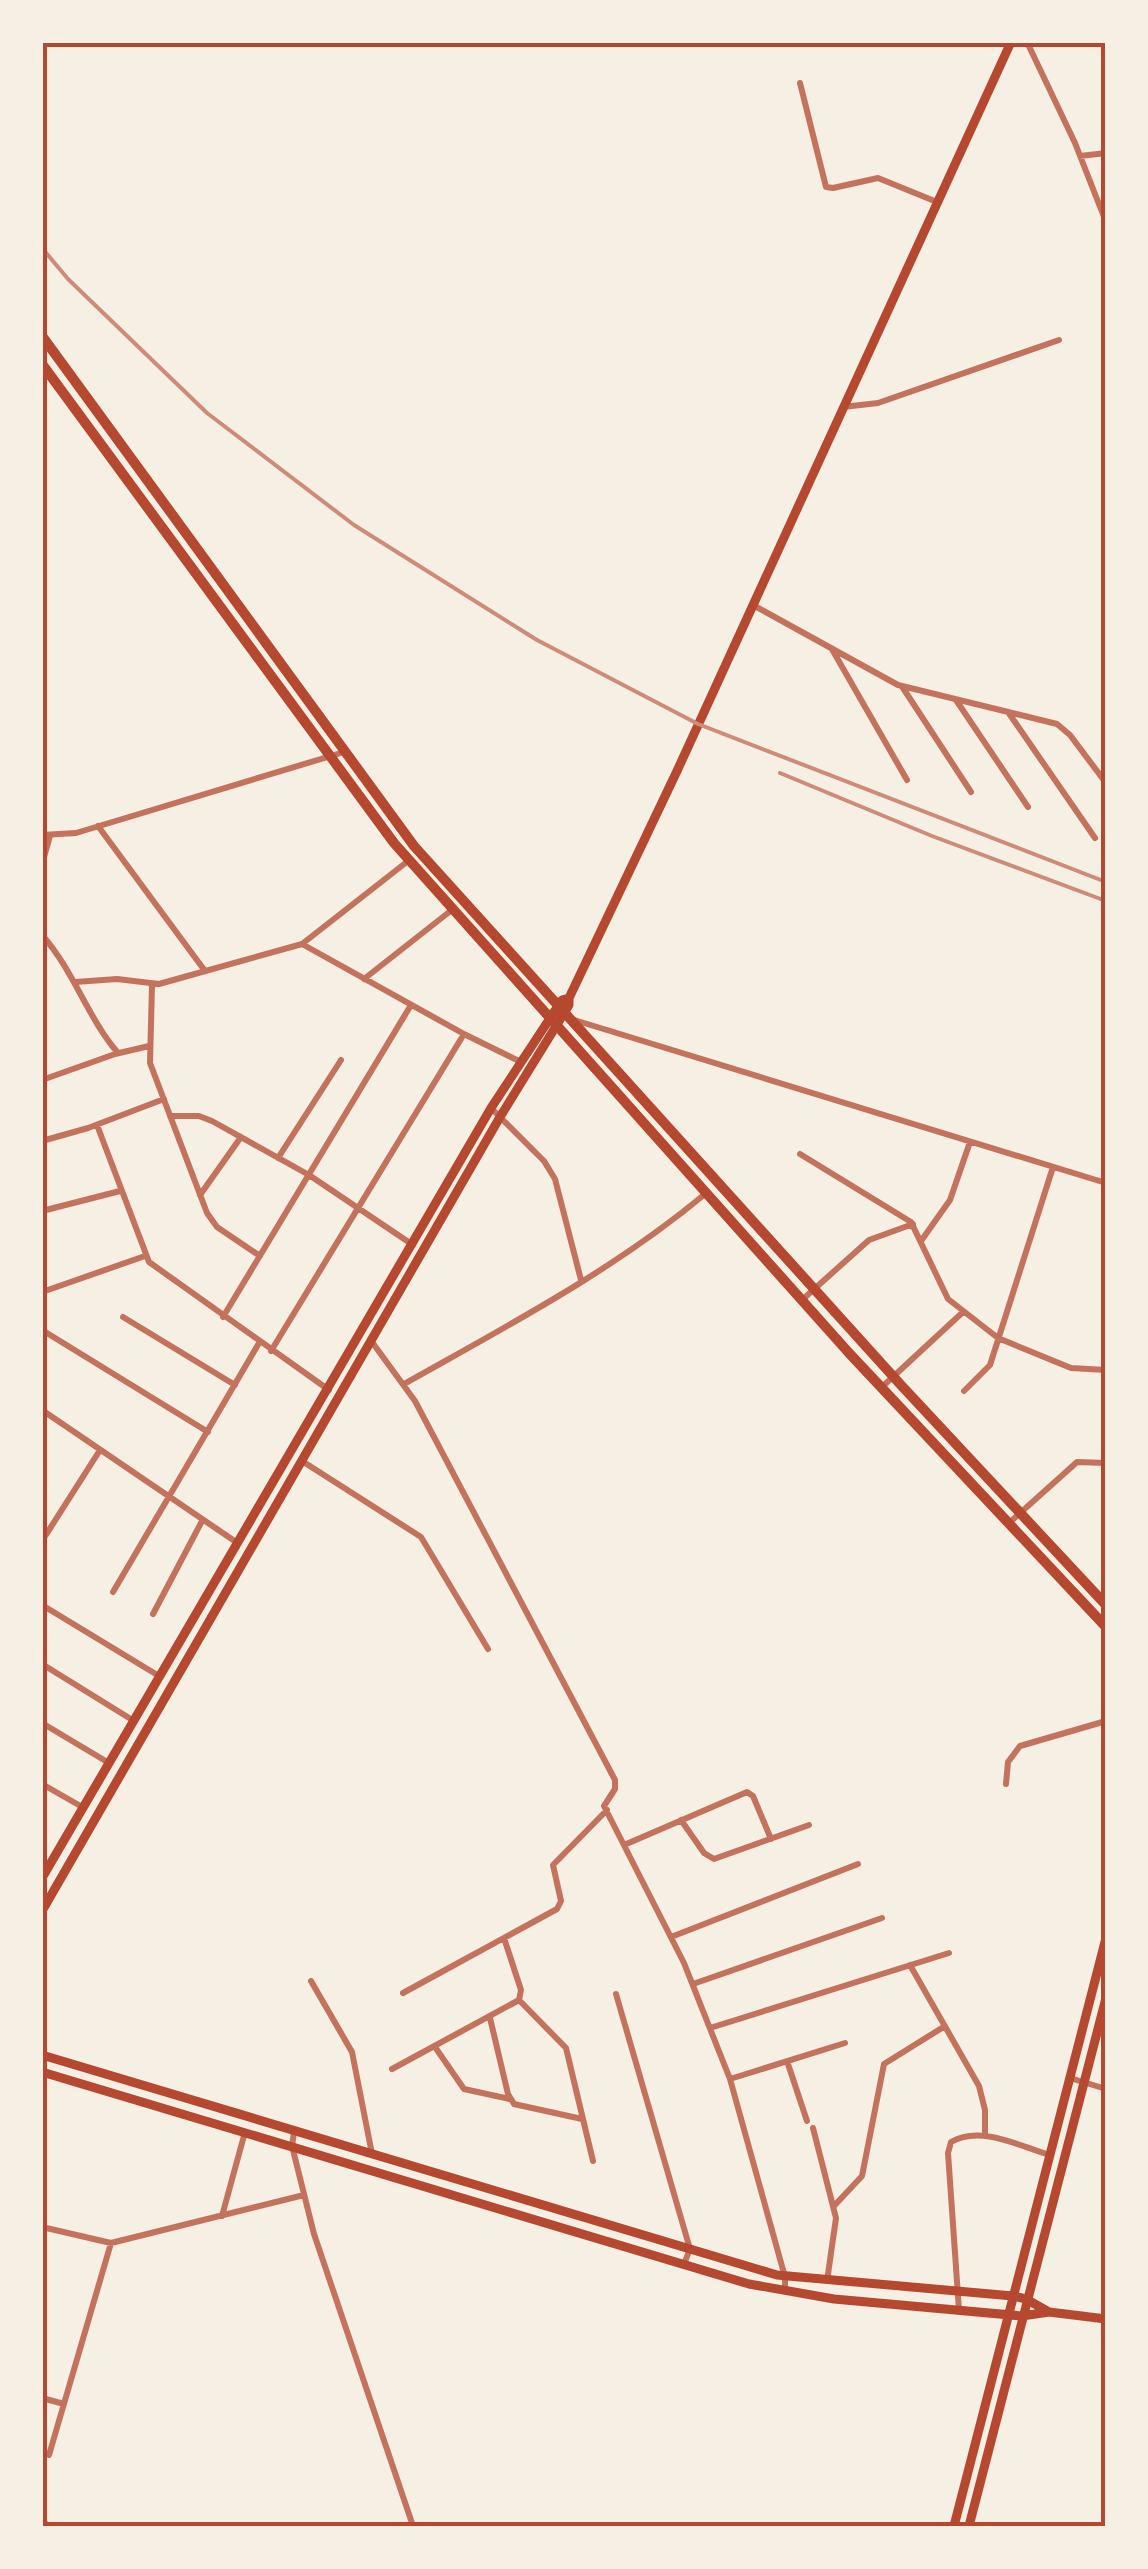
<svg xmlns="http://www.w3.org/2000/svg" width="1148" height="2569" viewBox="0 0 1148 2569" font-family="'Titillium Web',sans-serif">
  <rect width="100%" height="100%" fill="#f6efe4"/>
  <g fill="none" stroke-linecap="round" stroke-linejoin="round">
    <!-- minor -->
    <path stroke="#c5725c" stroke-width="6" d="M1027,42l48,101 31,79
      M800,83l26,104 7,1 45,-10 59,24
      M1080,156l26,-3
      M843,407l35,-4 181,-63
      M753,605l145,80 159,39 13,11 36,48
      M833,651l74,129
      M903,688l68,104
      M956,700l72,107
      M1008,712l87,126
      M98,826l107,145
      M42,835l34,-2 268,-81
      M42,864l8,-28
      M42,935c32,36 45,82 76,118
      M302,944l162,90 57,28
      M364,979l89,-70
      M75,982l42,-3 42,5 143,-40 106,-83
      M152,985l-2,78 57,150 10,14 43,29
      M571,1019l535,164
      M42,1080l73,-26 34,-8
      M491,1108l53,53 11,18 26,101
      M170,1116h29l13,5 97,54 104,70
      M97,1125l52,137 180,128
      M42,1141l46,-13 76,-29
      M800,1154l111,68 37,77 50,39 73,30 35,2
      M278,1158l63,-98
      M200,1195l41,-58
      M42,1211l78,-20
      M921,1241l29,-41 20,-58
      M42,1292l103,-36
      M802,1300l67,-60 44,-16
      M123,1317l112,68
      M223,1317l188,-312
      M42,1330l166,102
      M372,1342l43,59 200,379v9l-11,17 80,157 46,116 55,198v13
      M271,1351l193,-317
      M404,1384c103,-58 210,-114 301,-190
      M882,1387l81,-75
      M964,1391l26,-26 63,-198
      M42,1410l194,132
      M302,1461l119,76 67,112
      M1009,1523l68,-61 29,1
      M42,1541l58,-91
      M113,1592l146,-249
      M42,1605l117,71
      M153,1614l49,-93
      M42,1664l92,57
      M42,1723l67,40
      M42,1784l42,24
      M1006,1784l2,-22 12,-16 86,-25
      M681,1820l23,33 10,6 95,-34
      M624,1845l123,-53 6,4 18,43
      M671,1937l187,-73
      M910,1965l69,121 6,24v25
      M311,1981l41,71 20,102
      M693,1984l189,-66
      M403,1993l154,-84 4,-8 -8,-36 54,-55
      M616,1994l74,255 -6,15
      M519,2000l47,48 27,113
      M490,2018l18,76 6,10 68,15
      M710,2028l239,-75
      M435,2047l29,42 46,10
      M787,2061l20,60
      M392,2069l127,-69 2,-10 -17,-52
      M1070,2078l36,11
      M730,2079l115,-36
      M813,2128l23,90 -9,63
      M294,2132l-2,14 22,88 99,292
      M834,2206l28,-30 22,-112 61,-38
      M222,2216l23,-84
      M42,2227l69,16 193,-48
      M959,2310l-11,-157 3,-11c30,-17 68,4 99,13
      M42,2398l22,6
      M49,2455l62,-212
      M42,2524h4"/>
    <!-- secondary -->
    <path stroke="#b5482f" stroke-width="9" d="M42,1878l449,-770 71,-108 7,-2
      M42,1911l458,-794 69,-112v-7l108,-227 334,-729
      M42,2055l735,220 236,21 13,3 23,13
      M42,2072l707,212 85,15 188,17 27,-4 57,7
      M954,2526l152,-588
      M969,2526l137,-528"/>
    <!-- primary -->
    <path stroke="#b5482f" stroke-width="10" d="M42,336l372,510 486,538 206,221
      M42,364l352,479 455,510 257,274"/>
    <!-- rail -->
    <path stroke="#cf8b77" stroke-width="4" d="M42,248l26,31 139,134 147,112 183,115 161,84 408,158
      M780,773l152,63 174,65"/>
  </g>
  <!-- border -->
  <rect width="1148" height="2569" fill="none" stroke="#f6efe4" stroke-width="90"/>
  <rect x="45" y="45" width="1058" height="2479" fill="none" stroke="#b5482f" stroke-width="4"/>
</svg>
